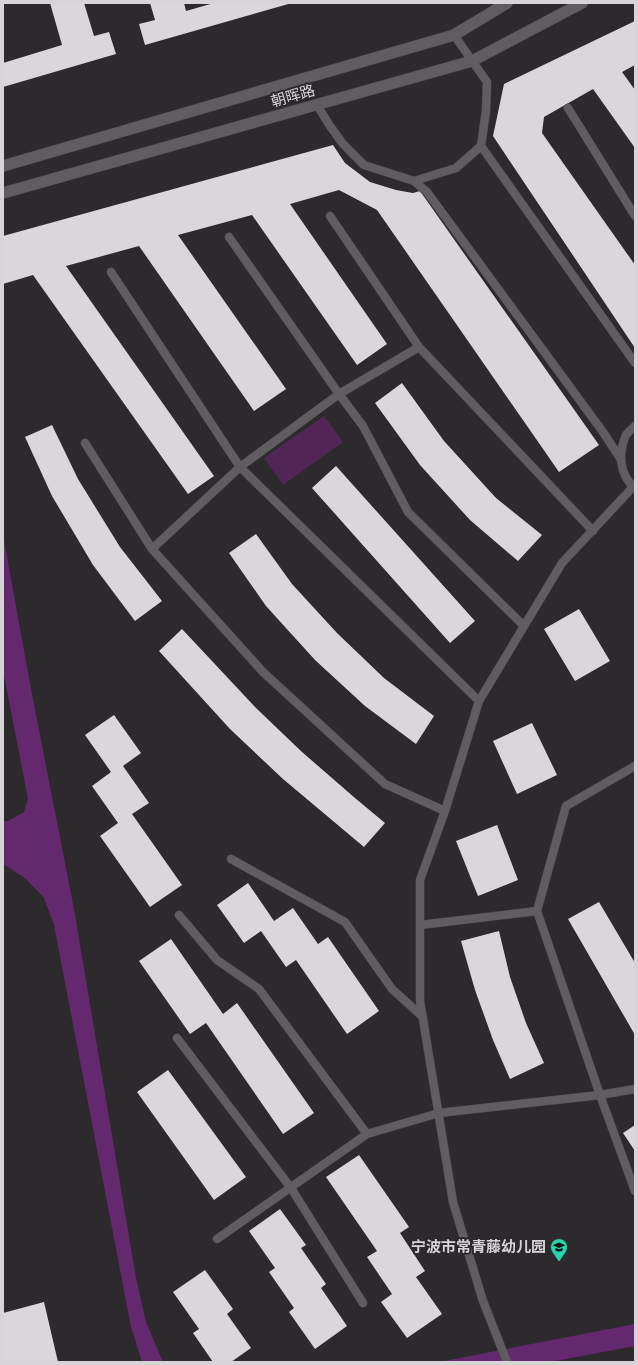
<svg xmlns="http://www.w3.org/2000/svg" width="638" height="1365" viewBox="0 0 638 1365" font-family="Mulish,'Noto Sans SC',sans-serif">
  <rect width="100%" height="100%" fill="#2c2a2c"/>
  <!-- green -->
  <path fill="#512657" d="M324,416l19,26 -60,43 -19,-27z"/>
  <!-- water -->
  <path fill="#64286e" d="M3,535l28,154 43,220 62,369 10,44 17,40h-21l-11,-35 -77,-402 -10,-27 -19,-20 -22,-14v-43h5l16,-9 4,-13 -25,-129z
    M635,1324v22l-85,16h-111z"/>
  <!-- building -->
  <path fill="#dad7da" d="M50,3h34l10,33 15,-4 7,22 -113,33v-24l59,-18z
    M150,3h34l2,8 28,-8h78l-147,42 -6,-21 16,-4z
    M635,21v44l-13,7 13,18v58l-42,-59 -49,28 -2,16 93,132v83l-142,-212 11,-52z
    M333,145l12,18 25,19 26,8 17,3 7,-2 179,254 -40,27 -182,-262 -38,-20 -49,14 97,140 -30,21 -105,-150 -74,20 108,154 -32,22 -115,-165 -73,20 148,210 -26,18 -155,-219 -30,9v-48z
    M402,383l42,58 52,57 46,37 -24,26 -48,-41 -50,-55 -45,-62z
    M52,425l26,54 42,68 42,54 -27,20 -42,-56 -41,-69 -27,-59z
    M336,466l139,155 -25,22 -138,-155z
    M256,534l36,50 45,49 47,45 50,38 -18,28 -51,-38 -50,-46 -49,-54 -37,-53z
    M579,609l31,52 -35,20 -31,-52z
    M182,629l74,79 46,44 53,46 30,25 -21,24 -81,-68 -53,-50 -71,-78z
    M114,715l27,38 -18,13 26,37 -17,11 50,71 -32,22 -50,-71 18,-13 -26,-37 19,-14 -26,-37z
    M532,723l25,52 -40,19 -24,-53z
    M497,825l21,55 -40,16 -22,-55z
    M248,883l26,38 19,-13 25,36 10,-7 51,74 -32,23 -51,-74 -10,7 -25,-36 -17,12 -27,-38z
    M599,902l36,61v72l-67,-116z
    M499,931l11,46 16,46 18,40 -34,16 -17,-39 -18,-50 -14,-49z
    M171,939l52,75 14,-11 77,110 -31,21 -77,-111 -16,11 -51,-73z
    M168,1070l78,107 -32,23 -77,-108z
    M635,1125v26l-12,-18z
    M359,1155l50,72 -9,6 25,38 -9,6 26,37 -35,24 -26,-36 11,-8 -25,-37 10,-6 -51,-74z
    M280,1209l26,36 -5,3 25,36 -5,4 26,38 -32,23 -26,-37 5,-4 -25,-36 6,-4 -26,-37z
    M205,1270l28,39 -6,5 24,34 -20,14h-18l-20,-29 6,-4 -26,-37z
    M44,1302l14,60h-55v-49z"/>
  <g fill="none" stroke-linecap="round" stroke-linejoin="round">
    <!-- service casing -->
    <g stroke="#4a484a" stroke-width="9">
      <path id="service" d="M454,35l33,47 -1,29 -5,35 154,217
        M317,105l13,21 13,18 21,21 50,16 42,-13 25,-22
        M568,108l67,108
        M414,181l13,11 176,240 17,26
        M330,216l89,131 174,184
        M229,237l110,157 24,32 45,86 116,114
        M111,272l129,195 239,234
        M635,426c-3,3 -7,6 -9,9 -8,18 -7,40 9,53
        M85,443l67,106 111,123 122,112 60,27
        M152,549l88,-82 99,-73 80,-47
        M231,859l114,63 47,67 31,28
        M537,911l63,184 35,96
        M179,915l38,45 42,29 108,145 72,-21 161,-18 35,-6
        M420,925l117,-14 29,-105 69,-40
        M177,1038l114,150 72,115
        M217,1239l150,-105
        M507,1362l-24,-61 -30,-99 -33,-201v-121l25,-69 34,-110 83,-138 71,-76"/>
    </g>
    <!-- secondary casing -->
    <g stroke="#4a484a" stroke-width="12">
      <path id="secondary" d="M3,166l451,-131 53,-32
        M3,193l469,-132 110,-58"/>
    </g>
    <!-- service -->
    <use href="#service" stroke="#5f5d60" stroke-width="8"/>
    <!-- secondary -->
    <use href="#secondary" stroke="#5f5d60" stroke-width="11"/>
  </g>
  <!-- icons -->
  <defs>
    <g id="school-pin" transform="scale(0.9)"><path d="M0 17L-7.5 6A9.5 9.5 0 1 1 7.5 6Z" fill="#27d5ad" stroke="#2c2a2c"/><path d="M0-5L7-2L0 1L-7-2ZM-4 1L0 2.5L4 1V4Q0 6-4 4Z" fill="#111"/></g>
  </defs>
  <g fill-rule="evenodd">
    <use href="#school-pin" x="559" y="1247"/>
  </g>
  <g text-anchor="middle" stroke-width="4" stroke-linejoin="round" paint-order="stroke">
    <!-- street labels -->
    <g font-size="15" fill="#d6d4d6" stroke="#2c2a2c">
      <text transform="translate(293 96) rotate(-16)" y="5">朝晖路</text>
    </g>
    <!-- poi labels -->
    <g font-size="15" font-weight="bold" fill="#d6d4d6" stroke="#2c2a2c" text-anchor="end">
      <text x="546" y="1252">宁波市常青藤幼儿园</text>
    </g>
  </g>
  <!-- border -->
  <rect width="638" height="1365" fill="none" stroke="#d6d4d6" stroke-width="8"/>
</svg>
